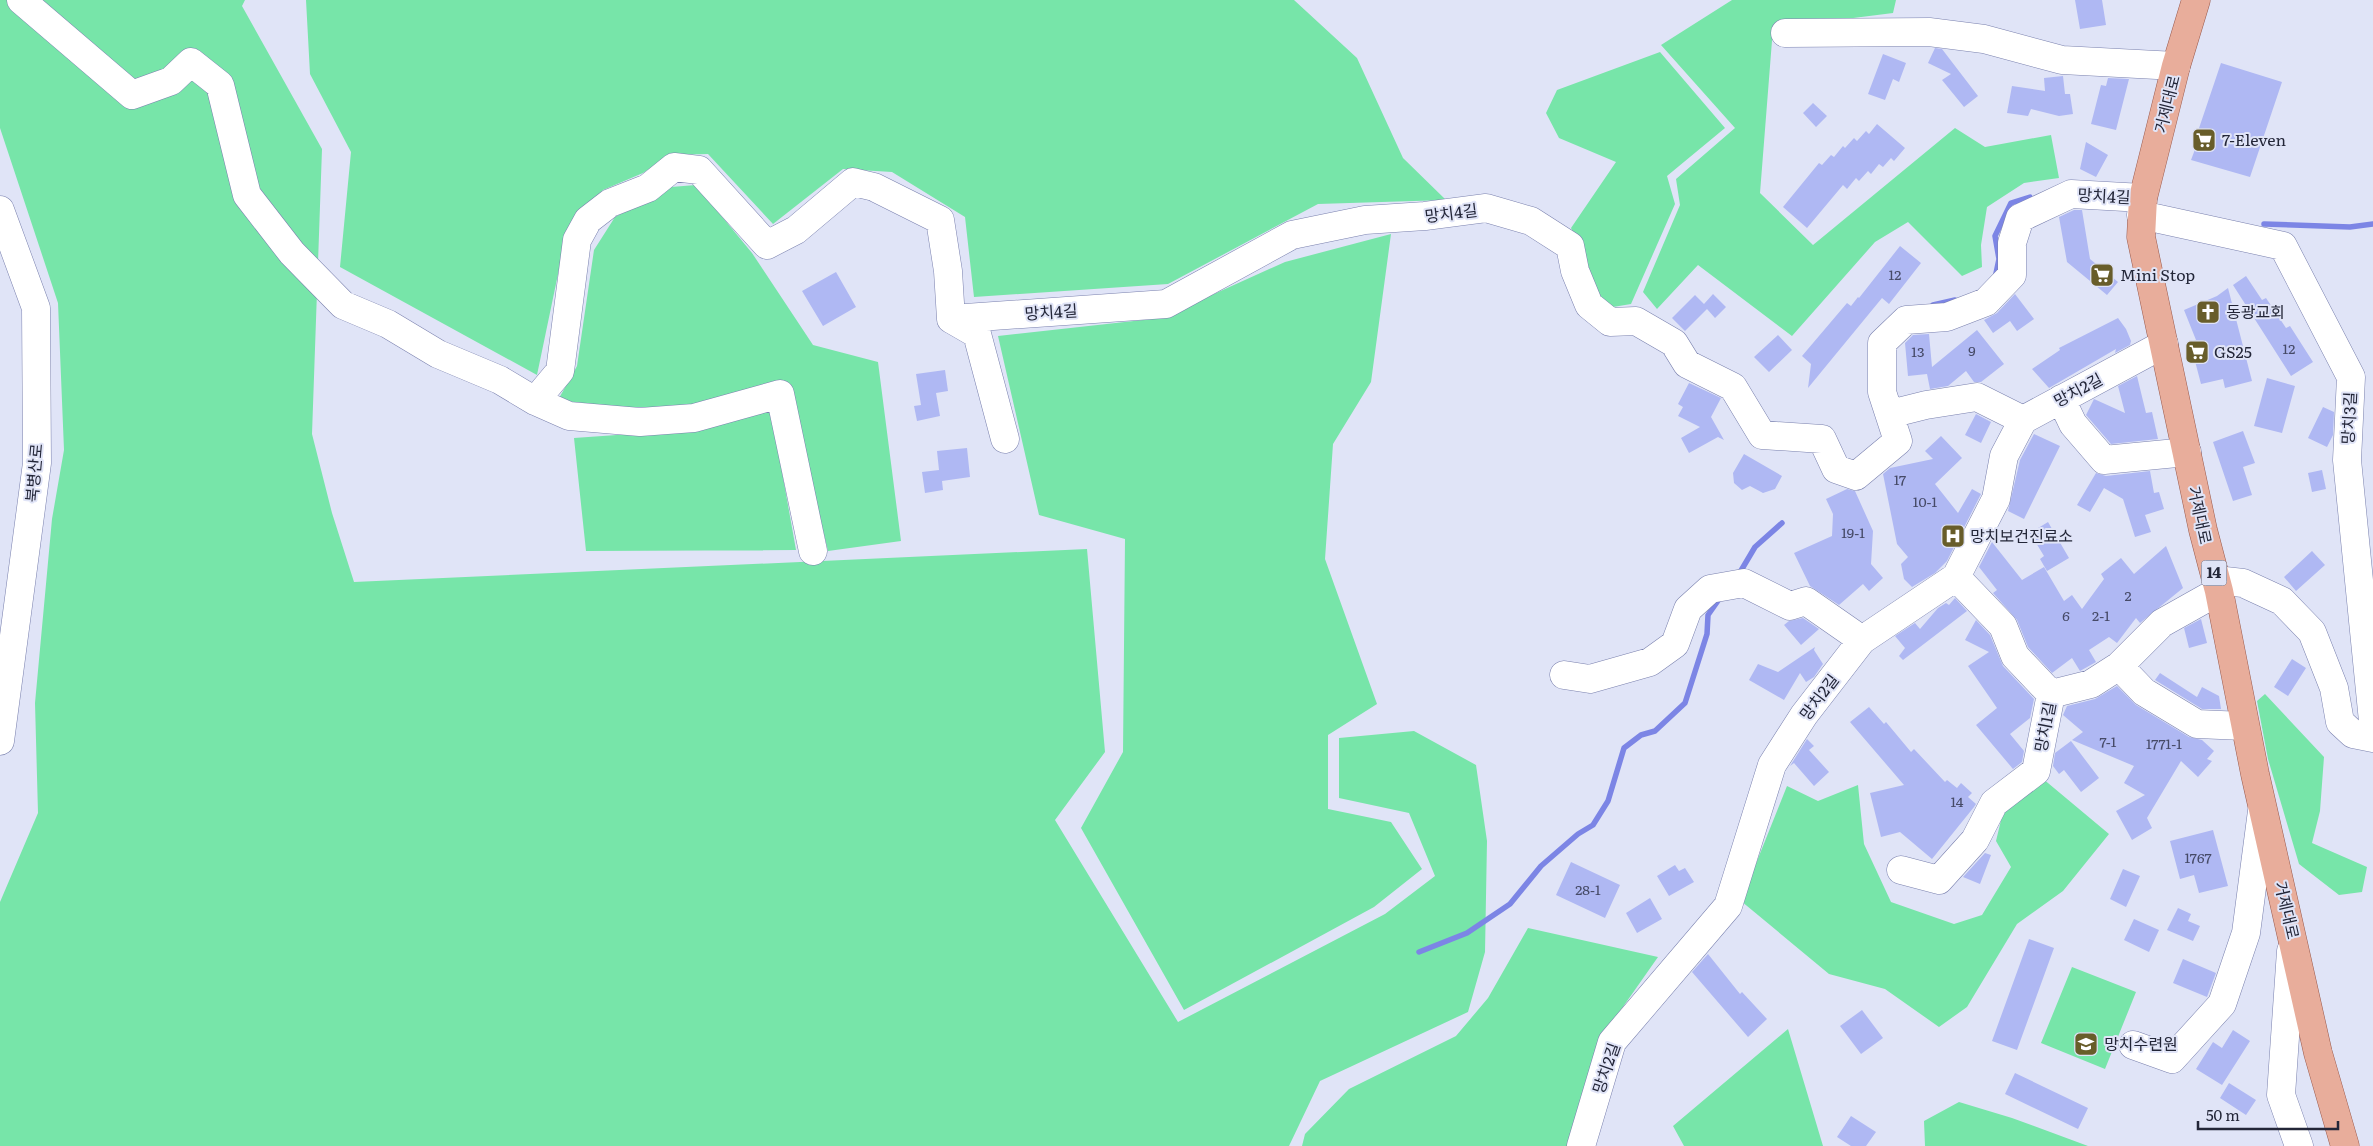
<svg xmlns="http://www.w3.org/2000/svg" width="2373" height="1146" viewBox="0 0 2373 1146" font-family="Literata,'Noto Sans KR',serif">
  <rect width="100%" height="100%" fill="#e0e4f7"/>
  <!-- green -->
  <path fill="#77e5a9" d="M0,0h245l-3,6 80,143 -10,285 20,79 22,69 733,-33 18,203 -50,68 123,202 207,-108 50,-38 -26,-63 -70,-15v-60l75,-7 62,34 11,76 -2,111 -17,60 -148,69 -31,65h-1289v-244l38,-89 -3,-110 17,-184 12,-69 -6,-147 -58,-175z
    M306,0h988l63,58 46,100 43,42 -128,4 -150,80 -194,13 -9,-80 -73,-45 -49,-3 -70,55 -65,-70 -38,1 -27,18 -40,17 -36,41 -30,144 -197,-108 11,-115 -41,-78z
    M1732,0h164l-3,13 -120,15 -13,165 53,52 142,-117 30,19 66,-12 8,43 -35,5 -37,24 -6,38 1,22 -20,9 -54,-54 -33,20 -83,94 -94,-71 -41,44 -14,-17 37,-87 -4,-26 59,-51 -74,-83z
    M1660,52l65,76 -58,48 8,28 -44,100 -24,4 -18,-18 -1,-26 -17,-36 45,-66 -57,-24 -13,-25 11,-23z
    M696,185l56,68 61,92 65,17 23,179 -73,10 -41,-167 -93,23h-79l-57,-7 19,-34 17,-116 21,-33 56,-30z
    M1391,234l-20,148 -38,62 -8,115 52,145 -49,31v74l63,13 31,47 -48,38 -190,103 -103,-182 42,-76 2,-213 -86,-24 -41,-179 163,-18 124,-56z
    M771,410l25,140 -210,1 -12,-113 114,-8z
    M2265,694l59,63 -4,54 -8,32 55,24 -5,25 -23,3 -40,-31 -31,-105 -11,-58z
    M2042,778l67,56 -46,57 -46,33 -50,83 -28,20 -54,-38 -56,-15 -88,-73 46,-115 31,15 40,-16 6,59 27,58 63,22 28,-9 29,-48 -15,-26 7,-29z
    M1528,928l130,29 -59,84 -30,105h-267l3,-12 44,-45 107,-53 32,-38z
    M2072,967l64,25 -31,77 -64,-26z
    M1788,1029l35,117h-139l-11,-20z
    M1959,1102l53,16 76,28h-163l-1,-25z"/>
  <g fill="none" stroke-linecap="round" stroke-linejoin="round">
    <!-- stream -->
    <path stroke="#7c85e5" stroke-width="5.5" d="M2264,224l86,3 23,-3
      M1995,278l4,-19 -4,-23 16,-33 19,-6
      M1933,305l22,-5
      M1739,574l16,-27 27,-24
      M1419,952l48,-19 43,-29 31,-38 37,-32 15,-9 15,-24 16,-53 17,-13 14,-4 30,-28 22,-69 1,-19 14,-20"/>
  </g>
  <!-- building -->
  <path fill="#afb8f3" d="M2075,0h27l4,25 -26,4z
    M1935,48l7,1 36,47 -14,11 -22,-27 9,-6 -23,-11z
    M1883,54l23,9 -7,19 -6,-3 -8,21 -17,-6z
    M2221,63l61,19 -32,95 -59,-17 6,-16 -3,-1z
    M2063,76l2,18h5l3,20 -14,2 -28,-7 -3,7 -21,-3 5,-27 33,5 -1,-13z
    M2108,78l21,1 -13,51 -25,-6 10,-39 5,1z
    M1813,103l14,13 -11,11 -13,-14z
    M1877,124l28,24 -11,13 -3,-3 -8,9 -4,-3 -8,10 -3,-3 -9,10 -3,-3 -9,11 -4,-4 -36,43 -24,-21 36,-44 3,2 9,-10 3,2 9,-11 2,2 9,-10 3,3 9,-10 3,3z
    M2086,142l22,13 -12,22 -16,-8z
    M2074,210h8l8,49 28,23 -11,13 -40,-33 -8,-45z
    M1900,246l21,17 -32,41 -7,-6 -74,90 3,-24 -9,-8 45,-53 4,3 7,-9 1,1z
    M836,272l20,35 -33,19 -21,-35z
    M2246,276l16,24 4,-2 20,30 4,-2 23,36 -22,14 -58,-91z
    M2228,288l24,93 -27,7 -2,-9 -22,5 -11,-42 6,-2 -12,-30 33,-14z
    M1713,294l13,13 -11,11 -8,-9 -22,22 -13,-13 23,-23 9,9z
    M2015,294l19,25 -17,12 -7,-10 -17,12 -9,-13 13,-7z
    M2118,318l8,11 5,12 -1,4 -15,8 1,-4 -67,39 -17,-19 28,-19 -1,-2z
    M1977,330l27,34 -23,18h-7l-8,-11 -18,15 -18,3 -3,-15 -19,2 -3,-33 8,-8 16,-1 3,33z
    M1778,335l14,15 -23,22 -15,-15z
    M945,370l3,21 -12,2 4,23 -23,5 -3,-15 7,-1 -5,-31z
    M2137,376l9,37 6,-1 6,27 -47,5 -25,-29 8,-16 31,14 -7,-27z
    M2267,378l28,8 -13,47 -28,-7z
    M1689,383l32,15 -10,19 13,23 -6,-3 -29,16 -8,-15 19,-11 -22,-11 5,-9 -5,-3z
    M2323,407l11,5 -1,23 -6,12 -19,-9z
    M1976,414l15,8 -10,21 -16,-8z
    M2243,431l12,32 -12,4 9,28 -19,6 -20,-59z
    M2034,434l26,12 -36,73 -16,-8 12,-51z
    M1941,436l21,22 -27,26 23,29 14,-24 9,5 -34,67 -12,12 -23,14 -8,-8 -3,-15 7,-7 -11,-13 -14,-70 7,-6 43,-9 -8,-8z
    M967,448l3,29 -28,4 1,9 -18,3 -3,-21 17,-2 -2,-19z
    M1744,454l38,22 -7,13 -12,4 -13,-7 -8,4 -8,-7 -1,-10z
    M2322,470l4,19 -14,3 -4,-19z
    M2150,471l4,22 5,-1 5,17 -19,6 6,17 -16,5 -12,-38 -19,-11 -14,24 -13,-7 19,-32 10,3z
    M1847,489l8,2 18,40 -2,33 12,14 -14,13 -6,-7 -24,21 -29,-19 -16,-33 38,-17 1,-22 -7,-15z
    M2048,522l21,36 -22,13 -7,-12 4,-3 -14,-23z
    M1992,542l30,38 22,-13 20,34 8,-6 10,14 22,-30 -3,-5 20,-16 13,16 32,-28 17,42 -43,35 -4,-5 -19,25 -8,-6 -20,13 7,12 -16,9 -8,-13 -20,15 -24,-26 -11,-27 -24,-27 4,-3 -18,-23z
    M2312,551l13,14 -29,26 -12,-14z
    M1955,598l12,13 -64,49 -4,-4 6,-8 -10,-12 20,-13 5,6 18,-21 8,-5 3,2z
    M1803,618l16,11 -18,16 -17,-20 5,-4z
    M2201,619l6,24 -18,5 -5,-20z
    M1976,620l14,15 13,31 31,33 -4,19 -20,16 14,17 -2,11 -9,7 -37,-44 21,-17 -29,-42 21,-14 -24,-12z
    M1815,647l-1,3 9,14 -9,13 -8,5 -6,-9 -16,27 -35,-20 9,-16 20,8z
    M2292,659l14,9 -18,28 -14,-9z
    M2160,673l37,24 5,-10 17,9 2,13h-19l-47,-29z
    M2117,686l19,19 53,32 13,3 12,11 -7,8 5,2 -14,16 -17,-16 -34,57 5,10 -20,12 -16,-29 29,-16 -21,-12 10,-17 -62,-26 11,-8 -20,-17 4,-9 28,-7z
    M1869,707l15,17 2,-2 25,30 3,-3 31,33 2,-2 10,8 4,-5 11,10 -4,4 8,7 -2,3 -42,52 -32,-27 -19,5 -11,-44 34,-8 -54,-63z
    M1807,739l7,7 -5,4 20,22 -15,14 -20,-23 -4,3z
    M2071,741l28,37 -18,14 -17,-22 -5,4 -6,-8 2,-13z
    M2213,830l15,56 -29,7 -5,-18 -14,4 -10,-38z
    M1985,853l6,2 -11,29 -17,-7z
    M1571,862l49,23 -15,33 -49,-23z
    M1675,865l4,6 6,-3 9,14 -25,14 -12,-20z
    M2123,869l17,7 -14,31 -16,-8z
    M1650,898l12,21 -25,14 -11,-20z
    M2178,908l13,6 -3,7 12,5 -7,15 -26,-11z
    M2134,919l25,11 -10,22 -25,-12z
    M2029,939l25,9 -37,102 -25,-9z
    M1708,954l32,40 2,-2 25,27 -19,18 -56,-65z
    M2183,959l33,14 -9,24 -34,-14z
    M1862,1010l21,28 -22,16 -21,-28z
    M2233,1030l17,11 -28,44 -26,-16 17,-27 9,6z
    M2015,1073l73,35 -10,21 -73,-35z
    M2229,1083l27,17 -10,15 -26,-17z
    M1851,1116l25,16 -10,14h-15l-14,-9z"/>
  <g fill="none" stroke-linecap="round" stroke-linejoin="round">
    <!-- minor casing -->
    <g stroke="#7a81ae" stroke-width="29">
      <path id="minor" d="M21,0l111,95 39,-14 20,-19 29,23 27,110 45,58 51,52 45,19 50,30 62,26 35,21 34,15 71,6 54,-4 86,-24 33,157
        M1785,33l144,-1 55,7 78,21 114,6
        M0,210l36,98 1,155 -37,278
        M2141,215l142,31 68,131 -4,83 26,261
        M951,319l215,-15 126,-69 73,-15 60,-4 61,-8 45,13 39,25 5,25 14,34 21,17 26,-1 38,22 13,21 46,23 29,48 60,4 14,30 20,7 42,-35 -16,-49v-49l24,-23 41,-3 39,-15 26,-27v-32l8,-25 51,-24 72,4
        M2061,399l12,25 31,36 83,-8
        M535,401l25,-30 17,-131 11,-20 22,-17 38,-15 26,-21 25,3 68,75 29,-15 57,-48 21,5 66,33 8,51 3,48 26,15 28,105
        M1890,414l36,-9 51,-8 46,23
        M1956,577l47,49 12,30 36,38
        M2216,580l27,3 39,18 30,31 22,56 6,34 13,12 20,4
        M2119,666l25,26 53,32 47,2
        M1564,675l26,4 60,-17 25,-18 13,-35 22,-20 34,-6 46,23 16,-5 56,39
        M1901,870l38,10 36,-40 19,-37 42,-32 15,-77 40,-10 28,-18 43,-43 57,-32
        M2291,951l-10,144 18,51
        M2133,1045l39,14 50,-55 24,-71 16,-122
        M1581,1146l31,-104 116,-136 44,-141 32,-50 58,-75 94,-63 40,-78 8,-43 19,-36 141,-76"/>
    </g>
    <!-- major casing -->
    <g stroke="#995a4d" stroke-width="29">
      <path id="major" d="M2196,0l-20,66 -33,132 -2,39 62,293 16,61 36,183 63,279 27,93"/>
    </g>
    <!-- minor -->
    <use href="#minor" stroke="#fff" stroke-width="28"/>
    <!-- major -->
    <use href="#major" stroke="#e8ad9b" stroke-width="28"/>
  </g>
  <!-- icons -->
  <defs>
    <g id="supermarket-square" transform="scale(1.25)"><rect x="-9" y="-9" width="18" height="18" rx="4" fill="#685d2a" stroke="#e0e4f7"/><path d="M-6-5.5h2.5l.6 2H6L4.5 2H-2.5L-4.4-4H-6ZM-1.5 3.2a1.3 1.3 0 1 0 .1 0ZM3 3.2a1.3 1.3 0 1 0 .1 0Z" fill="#fff"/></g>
    <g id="church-square" transform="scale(1.25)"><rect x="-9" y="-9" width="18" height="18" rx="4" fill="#685d2a" stroke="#e0e4f7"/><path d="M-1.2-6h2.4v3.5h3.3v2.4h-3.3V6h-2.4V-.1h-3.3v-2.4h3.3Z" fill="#fff"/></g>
    <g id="hospital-square" transform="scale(1.25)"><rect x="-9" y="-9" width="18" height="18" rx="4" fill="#685d2a" stroke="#e0e4f7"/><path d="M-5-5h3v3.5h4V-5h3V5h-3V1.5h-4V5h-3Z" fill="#fff"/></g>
    <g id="school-square" transform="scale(1.25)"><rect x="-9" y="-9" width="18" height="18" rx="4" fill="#685d2a" stroke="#e0e4f7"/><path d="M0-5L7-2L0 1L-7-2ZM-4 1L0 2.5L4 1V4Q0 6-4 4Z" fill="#fff"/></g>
  </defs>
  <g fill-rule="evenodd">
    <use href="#supermarket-square" x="2204" y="140"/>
    <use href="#supermarket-square" x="2102" y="275"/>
    <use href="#church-square" x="2208" y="312"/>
    <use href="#supermarket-square" x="2197" y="352"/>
    <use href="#hospital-square" x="1953" y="536"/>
    <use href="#school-square" x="2086" y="1044"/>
  </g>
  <g text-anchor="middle" stroke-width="4" stroke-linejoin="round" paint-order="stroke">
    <!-- number labels -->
    <g font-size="14" fill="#464a67">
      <text x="1895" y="280">12</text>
      <text x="2289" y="354">12</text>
      <text x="1972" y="356">9</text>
      <text x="1918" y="357">13</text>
      <text x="1900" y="485">17</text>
      <text x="1925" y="507">10-1</text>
      <text x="1853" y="538">19-1</text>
      <text x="2128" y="601">2</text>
      <text x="2066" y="621">6</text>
      <text x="2101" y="621">2-1</text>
      <text x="2108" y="747">7-1</text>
      <text x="2164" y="749">1771-1</text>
      <text x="1957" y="807">14</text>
      <text x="2198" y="863">1767</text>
      <text x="1588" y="895">28-1</text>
    </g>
    <!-- shield labels -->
    <rect fill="#e0e4f7" stroke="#5c5f71" stroke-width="1" x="2201.5" y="560.5" width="25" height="25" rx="4"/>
    <g font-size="15" font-weight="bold" fill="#232638">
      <text x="2214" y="578">14</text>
    </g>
    <!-- street labels -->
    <g font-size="16" fill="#232638" stroke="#e0e4f7">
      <text transform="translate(2167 104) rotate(-76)" y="6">거제대로</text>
      <text transform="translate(2104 196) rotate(3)" y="6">망치4길</text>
      <text transform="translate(1451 213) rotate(-7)" y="6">망치4길</text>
      <text transform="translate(1051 312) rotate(-4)" y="6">망치4길</text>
      <text transform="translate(2078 390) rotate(-28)" y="6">망치2길</text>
      <text transform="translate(2349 418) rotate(-87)" y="6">망치3길</text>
      <text transform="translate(34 473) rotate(-85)" y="6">북병산로</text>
      <text transform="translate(2200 515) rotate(78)" y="6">거제대로</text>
      <text transform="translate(1819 697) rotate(-53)" y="6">망치2길</text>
      <text transform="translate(2045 727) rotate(-79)" y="6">망치1길</text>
      <text transform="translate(2287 910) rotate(77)" y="6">거제대로</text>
      <text transform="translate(1606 1068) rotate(-71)" y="6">망치2길</text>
    </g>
    <!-- poi labels -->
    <g font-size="16" fill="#232638" stroke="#e0e4f7" text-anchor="start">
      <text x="2222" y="146">7-Eleven</text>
      <text x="2120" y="281">Mini Stop</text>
      <text x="2226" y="318">동광교회</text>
      <text x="2214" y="358">GS25</text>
      <text x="1970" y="542">망치보건진료소</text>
      <text x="2104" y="1050">망치수련원</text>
    </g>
  </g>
  <!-- scale -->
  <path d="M2198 1121v8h140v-8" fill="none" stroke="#232638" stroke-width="2.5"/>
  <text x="2206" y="1121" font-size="15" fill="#232638" stroke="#e0e4f7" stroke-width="4" paint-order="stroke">50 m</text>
</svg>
